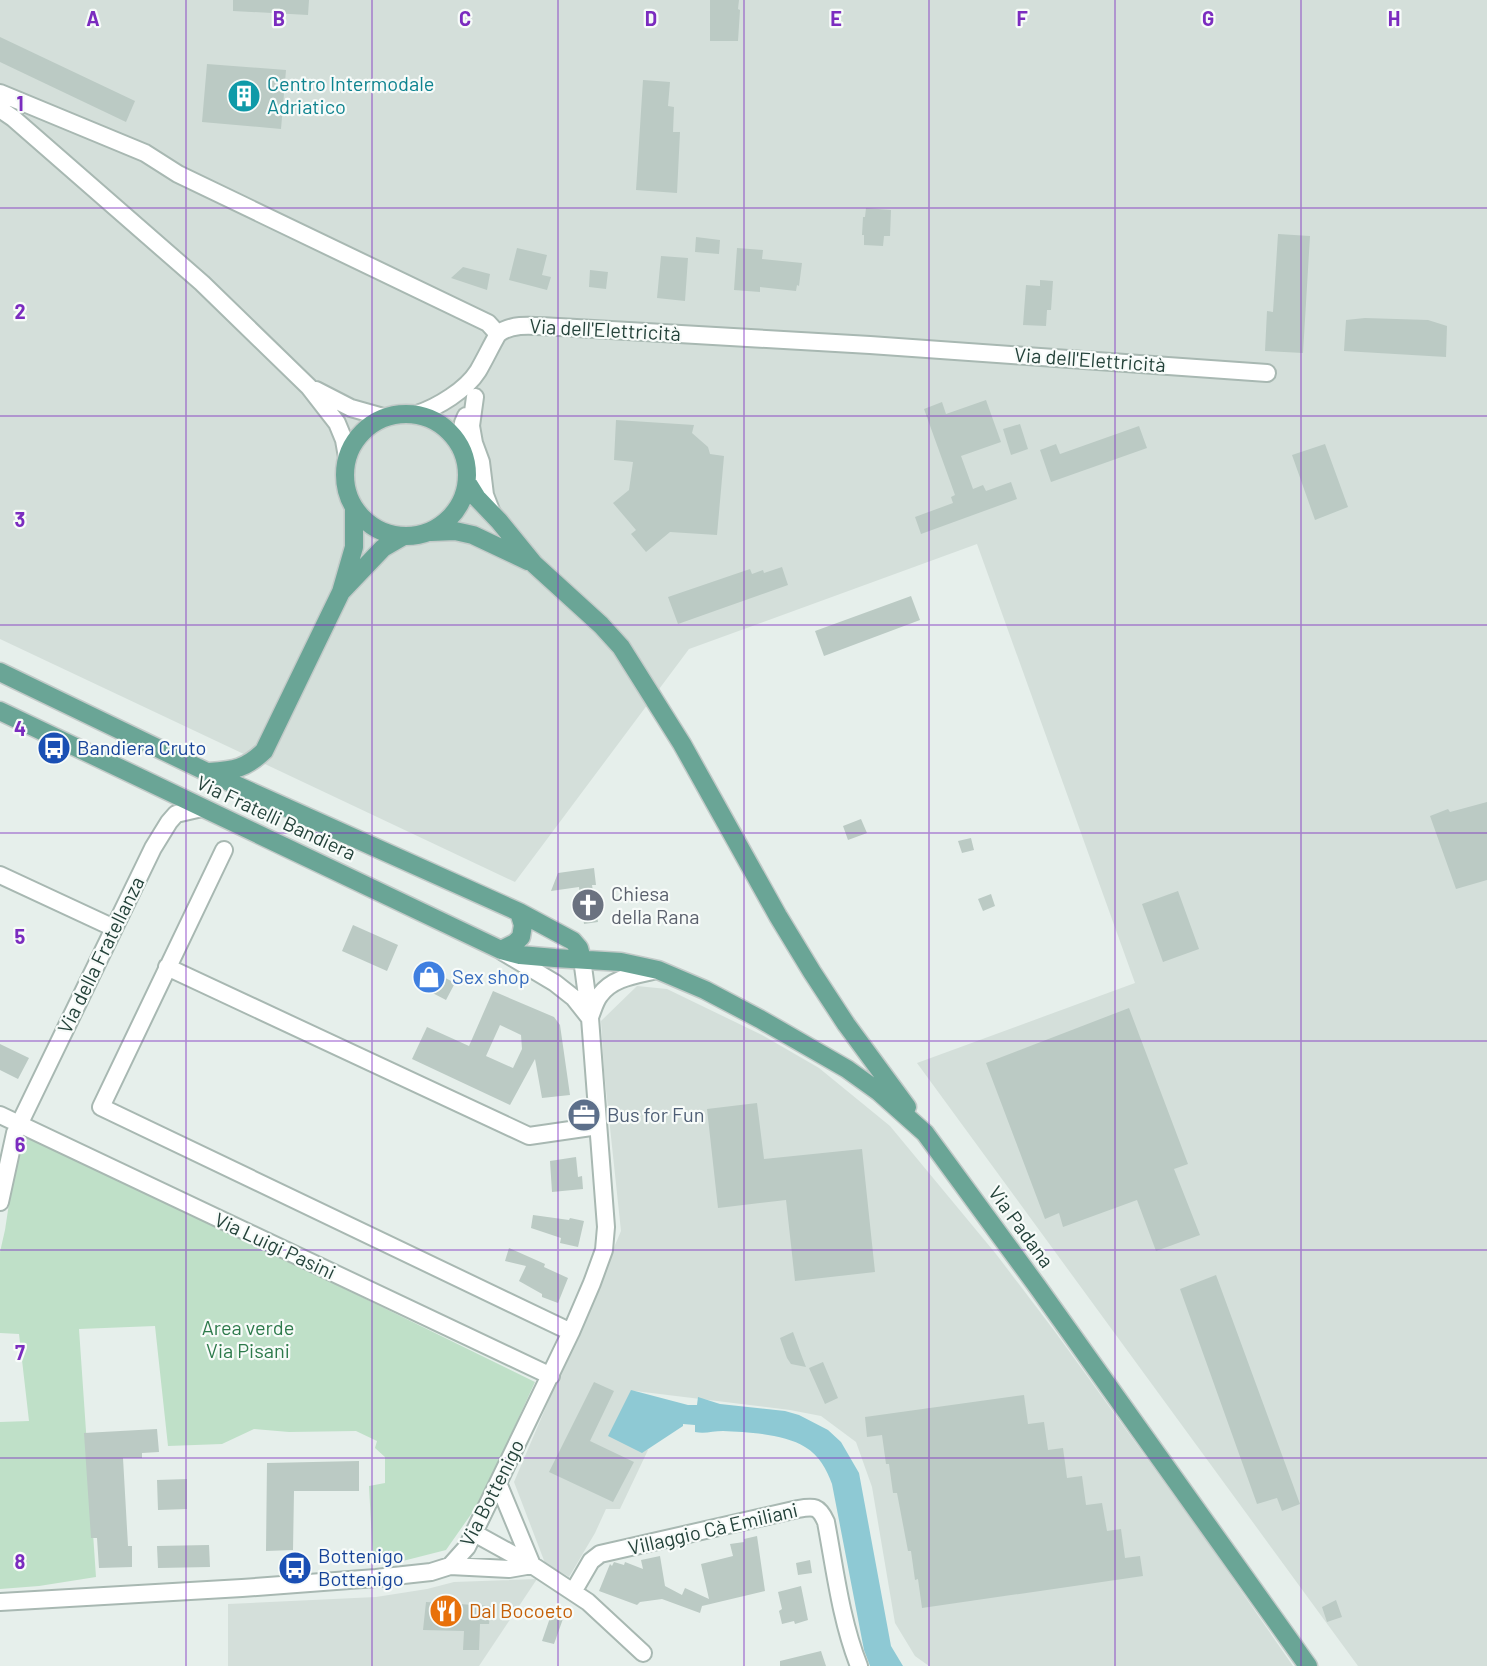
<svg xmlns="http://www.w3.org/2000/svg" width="1487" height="1666" viewBox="0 0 1487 1666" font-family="Barlow,sans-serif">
  <rect width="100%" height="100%" fill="#e6efeb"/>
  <!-- built -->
  <path fill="#d4dfda" d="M0,0h1487v1666h-129l-441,-603 218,-80 -158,-439 -288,105 -174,233 -515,-243z
    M637,986l30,3 95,46 57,33 71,58 106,128 60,79 152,210 85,123h-364l-14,-10 -20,-33 -23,-136 -16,-45 -35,-26 -31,-6 -155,-19 -24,40 37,19 -28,59h-14l-11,24 -26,44 -24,-14 -31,-81 107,-251 -17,-160 -3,-50z
    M537,1579l-58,87h-251v-62l148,-7 51,-8 27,-7z"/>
  <!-- green -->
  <path fill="#bfe0c8" d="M27,1133l508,249 -54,118 -35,50 -55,14 -18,-4 -4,-74 16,-3v-26l-10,-9 2,-7 -21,-10 -67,1 -35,-3 -32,15 -54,2 -13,-120 -76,3 17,248 -57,9 -39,3v-167l29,-1 -10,-87 -19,-1v-81l5,-22 8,-53z"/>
  <!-- water -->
  <path fill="#8ec9d4" d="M631,1390l57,15h9l1,-8 22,7 65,7 14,4 29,15 13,12 18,31 32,173 12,20h-33l-6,-16 -32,-166c-5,-14 -13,-29 -27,-37 -20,-13 -58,-15 -82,-16 -10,0 -18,3 -28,1v-7l-12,-1v2l-41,27 -34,-17z"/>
  <!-- building -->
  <path fill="#bbcac4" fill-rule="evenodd" d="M233,0h76l-1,15 -75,-4z
    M710,0h29l-1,9 2,1 -2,31h-28z
    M0,37l135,64 -9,21 -126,-60z
    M207,64l79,6 -5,59 -79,-7z
    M643,80l27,2 -2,24 6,1 -1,25h7l-3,61 -41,-3z
    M866,208l25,2 -1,26h-6l-1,10 -19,-1v-10h-2l1,-18h2z
    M1278,234l32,2 -7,117 -38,-2 2,-40 6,1z
    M696,237l24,3 -1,14 -24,-2z
    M517,248l30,7 -5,20 9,2 -4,13 -38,-10z
    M737,248l26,2 -1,9 40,4 -3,23 -2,-1 -1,6 -36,-4v5l-26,-2z
    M661,256l27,2 -3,43 -28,-3z
    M463,267l27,7 -3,16 -36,-12z
    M590,270l18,2 -2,17 -17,-2z
    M1040,280l13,1 -2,29h-4l-1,16 -23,-1 3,-40 14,1z
    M1365,318l63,2 19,6 -1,31 -102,-6 2,-31z
    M986,400l15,42 -40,14 12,33 10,-4 3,6 25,-9 6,17 -96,35 -6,-17 38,-14 -2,-6 4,-2 -31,-86 18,-7 4,12z
    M616,420l78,5 -2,8 16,14 2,7 14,2 -7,79 -47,-3 -24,20 -15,-18 5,-4 -23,-27 16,-13 4,-28 -19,-2z
    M1020,424l8,25 -17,6 -8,-26z
    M1139,426l8,22 -96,34 -11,-32 16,-6 4,10z
    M1325,444l23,63 -33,13 -23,-65z
    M782,567l6,18 -110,39 -10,-27 82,-28 2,5 11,-4 1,3z
    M911,596l9,24 -96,36 -9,-25z
    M1487,802v78l-31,9 -26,-73 18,-7 2,3z
    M861,819l6,14 -19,7 -5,-14z
    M971,838l3,12 -12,3 -4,-12z
    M594,868l2,17h-4l6,37 -14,2 -5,-37 -28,4 7,-18z
    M1178,891l21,58 -36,13 -21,-58z
    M991,894l4,12 -12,5 -5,-12z
    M353,925l45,20 -11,26 -45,-20z
    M430,970l25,13 -9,17 -25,-13z
    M493,991l61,26 6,8 10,70 -28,3 -7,-39 -25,46 -98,-46 15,-32 42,19zM500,1025l21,10 1,14 -9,19 -27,-12z
    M1129,1008l59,156 -14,5 26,66 -44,16 -19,-51 -74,27 -4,-14 -14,6 -59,-156z
    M0,1044l29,14 -11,21 -18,-9z
    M757,1103l7,56 98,-10 13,123 -80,9 -9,-81 -68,8 -11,-99z
    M576,1157l2,20 4,-1 1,13 -31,3 -2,-31z
    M533,1215l36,5 1,-2 14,3 -6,26 -18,-4 1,-5 -30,-10z
    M509,1248l36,16 -1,3 24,11 -10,25 -16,-6v-3l-23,-13 7,-15 -21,-5z
    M1216,1275l84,229 -18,7 -5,-13 -20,6 -77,-215z
    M793,1332l8,22 5,13 -15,-3 -4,-6 -7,-20z
    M823,1362l15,36 -13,6 -16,-36z
    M594,1382l20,9 -24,50 44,21 -21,40 -64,-30z
    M1024,1395l4,29 16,-2 4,28 15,-2 4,30 15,-2 4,29 16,-2 5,28 14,-2 4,29 15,-2 3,20 -221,32 -4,-29 -3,1 -4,-29h-3l-11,-58h-4l-4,-29h-3l-4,-29 -15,2 -2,-20z
    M157,1429l2,23 -17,1v5h-19l5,88h4v21l-33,1 -2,-30h-6l-7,-105z
    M359,1461v30h-65l-1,59 -27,1 1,-88z
    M187,1479v30l-29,1 -1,-30z
    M757,1536l8,55 -63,15 -2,7 -38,-14 -22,3 -3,3 -38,-14 11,-27 2,2 2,-4 10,3 1,-3 18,7 -2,-9 19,-4 5,30 17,9 3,-7 24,11 -8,-35 32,-8 -3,-12 14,-2v-3z
    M209,1545l1,22 -52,1 -1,-22z
    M810,1560l2,13 -14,2 -2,-12z
    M801,1586l7,34 -13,4 -1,-3 -12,3 -3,-13 3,-2 -4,-17z
    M1336,1600l6,17 -15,5 -5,-15z
    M426,1602l65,4 -2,18h-9l-1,26h-16l1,-19 -41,-1z
    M552,1612l12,4 -10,28 -12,-3z
    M821,1651l5,15h-46v-5z"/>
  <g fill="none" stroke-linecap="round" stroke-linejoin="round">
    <!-- minor casing -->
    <g stroke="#a8b8b2" stroke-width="20">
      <path id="minor" d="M0,93l145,60 33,21 310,149 10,11
        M0,109l13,9 189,165 107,104 28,36 7,17 3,17
        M316,390l35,18 32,9
        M475,397l-4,29 3,17 7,19 4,33 7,18
        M417,414c21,-7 49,-24 61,-43 7,-12 13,-25 20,-37 16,-13 42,-7 61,-7l311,18 397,28
        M460,447l3,-24 3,-7
        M224,850l-123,257 470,225
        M0,875l114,53
        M503,952l52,31 19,15 15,19
        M167,967l362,169 69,-10
        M590,1017c3,-7 5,-16 10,-22 13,-18 37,-20 57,-25
        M0,1115l551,261
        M0,1202l15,-69 138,-285 16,-26 7,-8 26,-6
        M498,1483l34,82
        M474,1533l58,32 56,37 55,51
        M450,1566l59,3 23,-4
        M573,1592l18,-31 9,-7 198,-45c16,-3 21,-3 28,13 9,48 15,99 33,144
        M0,1602l242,-14 134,-10 55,-6 19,-6 17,-19 104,-215 21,-49 12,-33 2,-23 -16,-209 -8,-59"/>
    </g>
    <!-- major casing -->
    <g stroke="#c2cac8" stroke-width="21">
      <path id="major" d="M345 475a61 61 0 1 1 122 0a61 61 0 1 1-122 0Z
        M467,482l10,16 22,23 35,43 67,61 20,22 61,97 96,172 34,56 34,52 61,83
        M431,532l24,-1 18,4 55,26
        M342,591l41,-43 19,-11
        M0,672l207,100 312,140 54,29 6,7 3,11
        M0,711l501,239 19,5 35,3 66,4 37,8 47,20 55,29 87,50 32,23 46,41 112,153 271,380
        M209,772c26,-2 36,-3 55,-21l77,-159 13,-45v-38
        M501,950l14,-7 6,-6 2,-12 -4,-13"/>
    </g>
    <!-- minor -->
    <use href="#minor" stroke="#fff" stroke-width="16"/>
    <!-- major -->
    <use href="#major" stroke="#6aa596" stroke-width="18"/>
  </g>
  <!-- grid -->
  <path fill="none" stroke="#7b2cbf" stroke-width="1.5" stroke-opacity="0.55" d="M186,0v1666M372,0v1666M558,0v1666M744,0v1666M929,0v1666M1115,0v1666M1301,0v1666M0,208h1487M0,416h1487M0,625h1487M0,833h1487M0,1041h1487M0,1250h1487M0,1458h1487"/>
  <!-- icons -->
  <defs>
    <g id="building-disc" transform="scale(1.725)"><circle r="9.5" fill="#0f9aa8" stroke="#f7fbf9"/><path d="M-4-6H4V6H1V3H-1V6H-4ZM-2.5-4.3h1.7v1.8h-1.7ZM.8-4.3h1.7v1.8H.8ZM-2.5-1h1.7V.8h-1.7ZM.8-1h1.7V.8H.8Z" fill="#fff"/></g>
    <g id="bus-disc" transform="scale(1.725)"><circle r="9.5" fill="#1a4fb4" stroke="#f7fbf9"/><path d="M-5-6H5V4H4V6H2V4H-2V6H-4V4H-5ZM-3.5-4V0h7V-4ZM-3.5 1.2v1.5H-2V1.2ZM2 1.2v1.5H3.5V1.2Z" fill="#fff"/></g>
    <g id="church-disc" transform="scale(1.725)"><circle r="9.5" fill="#6b7280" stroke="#f7fbf9"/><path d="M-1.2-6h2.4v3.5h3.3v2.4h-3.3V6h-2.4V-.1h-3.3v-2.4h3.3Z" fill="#fff"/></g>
    <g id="shop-disc" transform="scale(1.725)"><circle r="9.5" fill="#3f7fe0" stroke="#f7fbf9"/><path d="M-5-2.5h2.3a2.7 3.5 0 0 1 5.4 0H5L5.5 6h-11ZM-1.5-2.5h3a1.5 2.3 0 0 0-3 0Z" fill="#fff"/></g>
    <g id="office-disc" transform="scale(1.725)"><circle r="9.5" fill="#5c6f8a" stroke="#f7fbf9"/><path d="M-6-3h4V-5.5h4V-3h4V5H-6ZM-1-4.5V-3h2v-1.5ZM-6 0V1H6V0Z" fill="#fff"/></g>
    <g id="restaurant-disc" transform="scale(1.725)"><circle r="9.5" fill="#e8710a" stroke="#f7fbf9"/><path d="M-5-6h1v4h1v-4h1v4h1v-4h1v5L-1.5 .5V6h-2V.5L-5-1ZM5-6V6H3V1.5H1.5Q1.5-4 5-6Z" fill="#fff"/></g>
  </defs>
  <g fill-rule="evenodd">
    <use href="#building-disc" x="244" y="96"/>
    <use href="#bus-disc" x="54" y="748"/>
    <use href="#church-disc" x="588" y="905"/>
    <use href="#shop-disc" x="429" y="977"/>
    <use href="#office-disc" x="584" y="1115"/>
    <use href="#bus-disc" x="295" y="1568"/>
    <use href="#restaurant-disc" x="446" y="1611"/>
  </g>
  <g text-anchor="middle" stroke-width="4.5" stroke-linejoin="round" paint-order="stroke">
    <!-- culture labels -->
    <g font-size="20" fill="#0d838f" stroke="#f7fbf9" text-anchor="start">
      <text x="267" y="91">Centro Intermodale<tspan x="267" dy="23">Adriatico</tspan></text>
    </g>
    <!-- street labels -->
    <g font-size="20" fill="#24423a" stroke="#f7fbf9">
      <text transform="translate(605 330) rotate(3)" y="7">Via dell'Elettricità</text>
      <text transform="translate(1090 360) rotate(4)" y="7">Via dell'Elettricità</text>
      <text transform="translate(276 818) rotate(25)" y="7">Via Fratelli Bandiera</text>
      <text transform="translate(101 955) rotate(-64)" y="7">Via della Fratellanza</text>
      <text transform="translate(1021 1227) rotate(54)" y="7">Via Padana</text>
      <text transform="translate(275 1246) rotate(25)" y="7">Via Luigi Pasini</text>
      <text transform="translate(492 1493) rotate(-63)" y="7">Via Bottenigo</text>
      <text transform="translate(713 1529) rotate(-13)" y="7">Villaggio Cà Emiliani</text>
    </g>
    <!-- transit labels -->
    <g font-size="20" fill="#164399" stroke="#f7fbf9" text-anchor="start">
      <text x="77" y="755">Bandiera Cruto</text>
      <text x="318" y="1563">Bottenigo<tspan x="318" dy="23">Bottenigo</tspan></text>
    </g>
    <!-- worship labels -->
    <g font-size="20" fill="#5b616d" stroke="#f7fbf9" text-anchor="start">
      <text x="611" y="901">Chiesa<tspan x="611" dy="23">della Rana</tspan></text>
    </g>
    <!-- shop labels -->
    <g font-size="20" fill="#366cbe" stroke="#f7fbf9" text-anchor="start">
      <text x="452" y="984">Sex shop</text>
    </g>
    <!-- service labels -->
    <g font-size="20" fill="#4e5e75" stroke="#f7fbf9" text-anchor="start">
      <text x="607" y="1122">Bus for Fun</text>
    </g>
    <!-- park labels -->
    <g font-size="20" fill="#2d7a4b" stroke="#f7fbf9">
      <text x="248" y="1335">Area verde<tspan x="248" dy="23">Via Pisani</tspan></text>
    </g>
    <!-- food labels -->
    <g font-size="20" fill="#c56008" stroke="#f7fbf9" text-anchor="start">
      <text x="469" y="1618">Dal Bocoeto</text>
    </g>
  </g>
  <g font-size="20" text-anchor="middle" font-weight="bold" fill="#7b2cbf" stroke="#f7fbf9" stroke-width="4.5" stroke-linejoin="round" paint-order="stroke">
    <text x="93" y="26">A</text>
    <text x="279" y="26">B</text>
    <text x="465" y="26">C</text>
    <text x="651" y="26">D</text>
    <text x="836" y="26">E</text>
    <text x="1022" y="26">F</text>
    <text x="1208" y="26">G</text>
    <text x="1394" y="26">H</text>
    <text x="20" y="111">1</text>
    <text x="20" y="319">2</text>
    <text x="20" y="527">3</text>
    <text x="20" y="736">4</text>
    <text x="20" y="944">5</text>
    <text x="20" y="1152">6</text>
    <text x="20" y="1360">7</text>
    <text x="20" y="1569">8</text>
  </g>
</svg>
